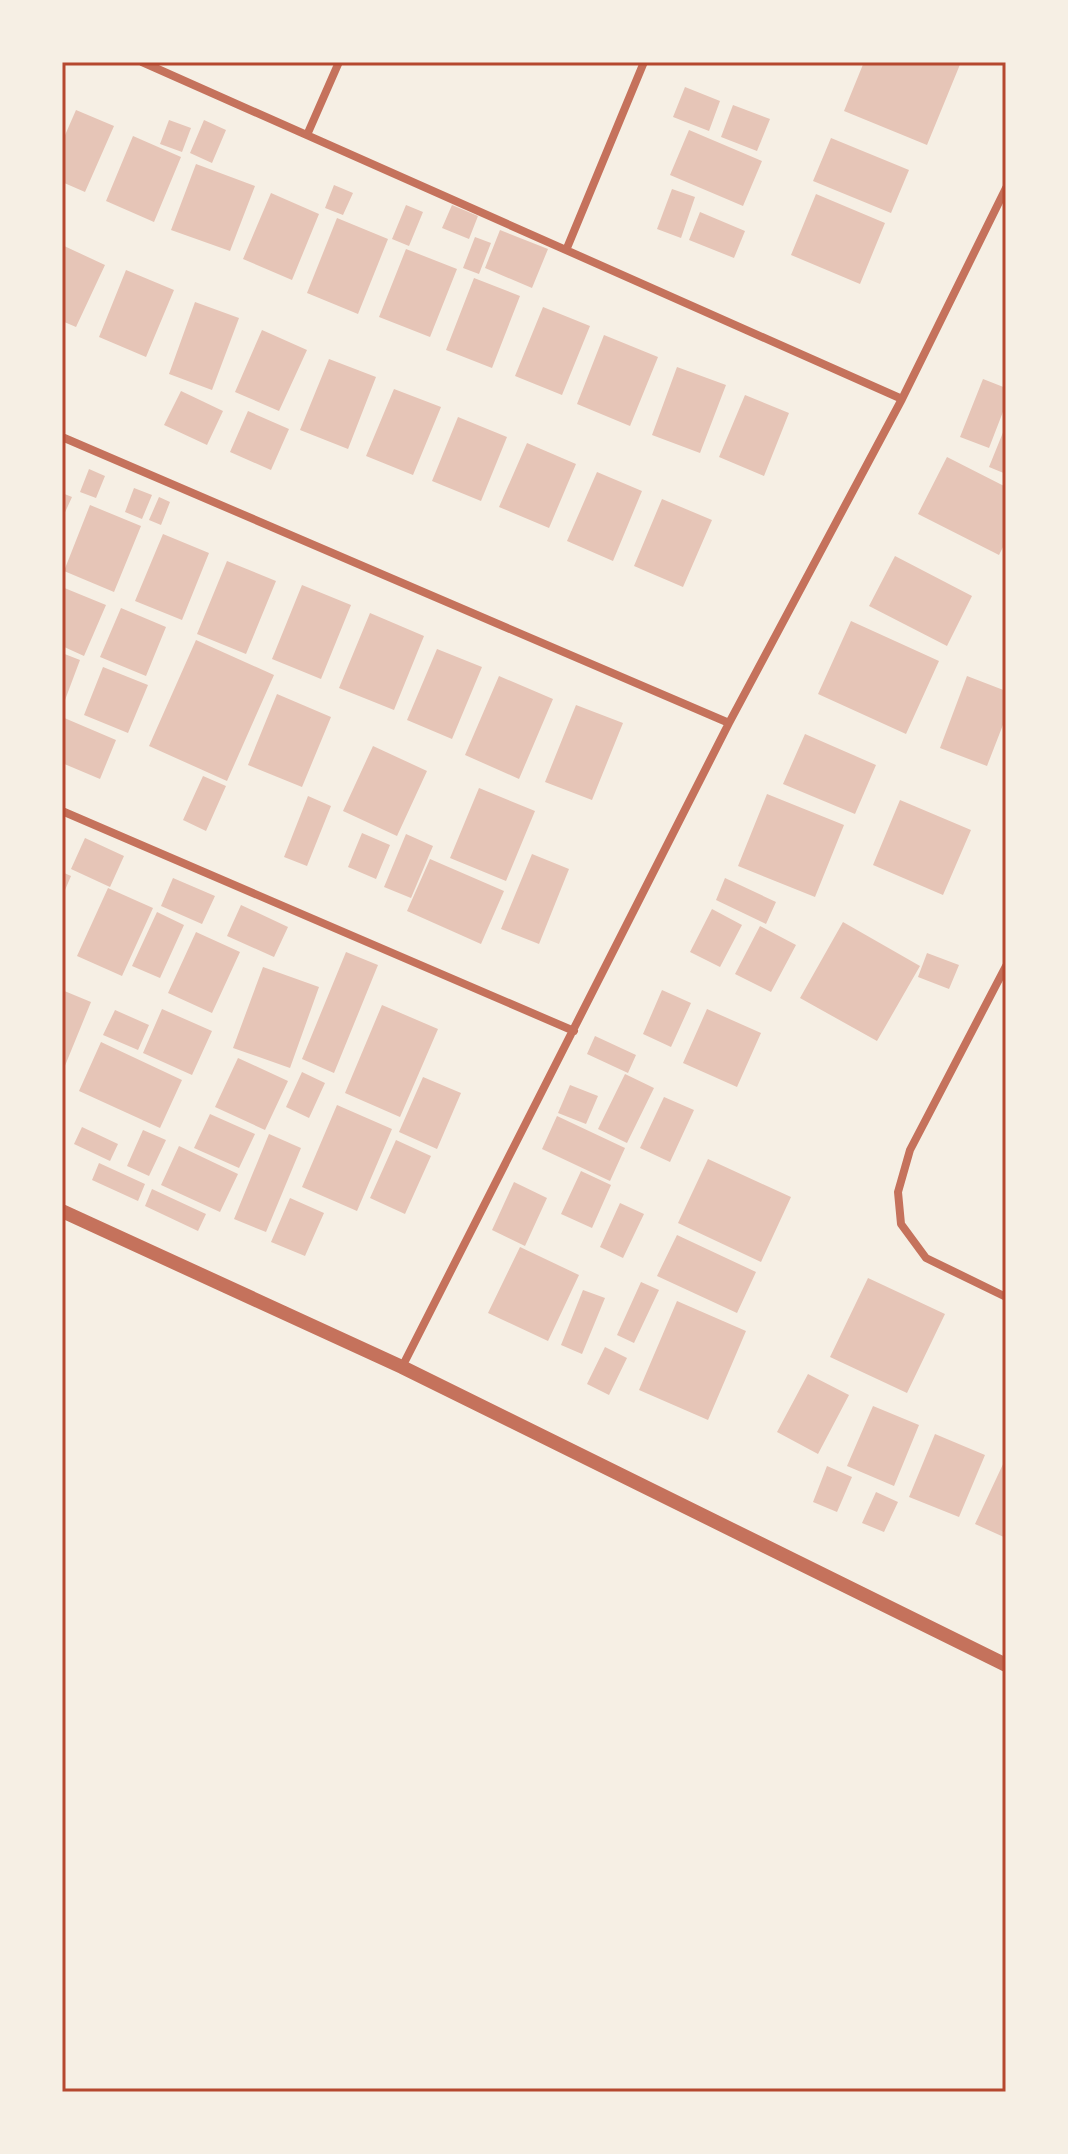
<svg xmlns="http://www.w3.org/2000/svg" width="1068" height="2154" viewBox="0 0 1068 2154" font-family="'Varela Round',sans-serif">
  <rect width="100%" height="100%" fill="#f6efe4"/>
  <!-- building -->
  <path fill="#e6c5b7" d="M864,62h97l-34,83 -83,-34z
    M685,87l35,14 -11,30 -36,-14z
    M733,105l37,14 -13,32 -36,-14z
    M76,110l38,16 -29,66 -23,-10v-40z
    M169,120l22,8 -9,24 -22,-8z
    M204,120l22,10 -14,33 -22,-10z
    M689,130l73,31 -19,45 -73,-31z
    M133,136l48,21 -27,65 -48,-21z
    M831,138l78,32 -18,43 -78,-32z
    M196,164l59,22 -25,65 -59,-21z
    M334,185l19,8 -10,22 -18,-7z
    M672,189l23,8 -14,41 -24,-9z
    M271,193l48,21 -27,66 -49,-21z
    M816,194l69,29 -25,61 -69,-29z
    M406,205l17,7 -14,34 -17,-7z
    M452,205l26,11 -9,23 -27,-11z
    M700,212l45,19 -11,27 -45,-18z
    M337,218l51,21 -30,75 -51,-21z
    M500,230l48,19 -16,39 -47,-20z
    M475,237l16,6 -12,31 -16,-6z
    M62,245l43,20 -29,62 -14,-6z
    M406,249l51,20 -27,68 -51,-20z
    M126,270l48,20 -28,67 -47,-20z
    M474,278l46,18 -28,72 -46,-18z
    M195,302l44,16 -27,72 -43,-16z
    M543,307l47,19 -28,69 -47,-19z
    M262,330l45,20 -28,61 -44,-19z
    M604,335l54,22 -28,69 -53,-22z
    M329,359l47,18 -28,72 -48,-19z
    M677,367l49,18 -26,68 -48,-18z
    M983,379l23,9v16l-17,44 -29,-11z
    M394,389l47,18 -28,68 -47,-19z
    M181,391l42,20 -16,34 -43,-20z
    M745,395l44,18 -25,63 -45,-19z
    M248,411l41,18 -18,41 -41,-18z
    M458,417l49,20 -26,64 -49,-20z
    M1006,425v49l-17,-7z
    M527,443l49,21 -27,64 -50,-21z
    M947,457l59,30v54l-7,14 -81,-41z
    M89,469l16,7 -9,22 -16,-6z
    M597,472l45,19 -29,70 -46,-20z
    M134,488l18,7 -10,24 -17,-7z
    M62,493l10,4 -10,22z
    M159,497l11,5 -9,23 -12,-5z
    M662,499l50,21 -29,67 -49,-21z
    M90,505l51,21 -27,66 -50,-21z
    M163,534l46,19 -27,67 -47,-19z
    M895,556l77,40 -25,50 -78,-40z
    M227,561l49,20 -30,73 -49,-20z
    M302,585l49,20 -30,74 -49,-20z
    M62,587l44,18 -22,51 -22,-10z
    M121,608l45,19 -20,49 -46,-19z
    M370,613l54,23 -30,74 -55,-22z
    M851,621l88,40 -33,73 -88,-40z
    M196,640l78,35 -47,106 -78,-35z
    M437,649l45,18 -30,72 -45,-19z
    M62,653l18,7 -15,40 -3,-1z
    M103,667l45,18 -20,48 -44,-18z
    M499,676l54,23 -34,80 -54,-24z
    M967,676l39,15v26l-19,49 -47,-18z
    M277,694l54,23 -29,70 -54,-22z
    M576,705l47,18 -31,77 -47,-18z
    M62,717l54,23 -16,39 -38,-16z
    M805,734l71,31 -21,49 -72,-30z
    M373,746l54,25 -30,65 -54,-25z
    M203,776l23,10 -20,45 -23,-11z
    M479,788l56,23 -29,70 -56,-23z
    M767,794l77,31 -29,72 -77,-31z
    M308,796l23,10 -24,60 -23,-9z
    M900,800l71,30 -28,65 -70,-30z
    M362,833l28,12 -14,34 -28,-12z
    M406,834l27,12 -22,52 -27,-11z
    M85,838l39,18 -14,31 -39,-18z
    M532,854l37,15 -30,75 -38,-15z
    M430,859l74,32 -23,53 -74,-33z
    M62,872l9,4 -9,21z
    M173,878l42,18 -13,28 -41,-18z
    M725,878l51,24 -10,22 -50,-24z
    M108,888l45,20 -31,68 -45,-20z
    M241,905l47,22 -14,30 -47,-21z
    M712,909l30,16 -22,42 -30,-15z
    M157,912l27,13 -24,53 -28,-12z
    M843,922l77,44 -43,75 -77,-43z
    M760,926l36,19 -25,47 -36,-18z
    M196,932l44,20 -28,61 -44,-20z
    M346,952l32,13 -44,108 -32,-14z
    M927,953l32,12 -10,24 -31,-12z
    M263,967l56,20 -29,81 -57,-20z
    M62,990l29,12 -29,71z
    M662,990l29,13 -20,44 -28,-13z
    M382,1005l56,24 -38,88 -55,-24z
    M162,1009l50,22 -20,44 -49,-22z
    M707,1009l54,24 -24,54 -54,-24z
    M115,1010l34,15 -11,25 -35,-15z
    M595,1036l41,19 -8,18 -41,-19z
    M101,1042l81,38 -22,48 -81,-37z
    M238,1058l50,23 -23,49 -50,-23z
    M302,1072l23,11 -16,35 -23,-11z
    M625,1074l29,14 -27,55 -29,-14z
    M423,1077l38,16 -24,56 -38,-17z
    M570,1085l28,11 -12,28 -28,-11z
    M664,1097l30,13 -24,52 -30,-14z
    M337,1105l55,24 -35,82 -55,-24z
    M210,1114l45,20 -16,34 -45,-20z
    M557,1116l68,32 -15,33 -68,-32z
    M82,1127l36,17 -8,17 -36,-17z
    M143,1130l23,10 -17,36 -22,-10z
    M269,1134l32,14 -35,84 -32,-13z
    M396,1140l35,16 -26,58 -35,-16z
    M179,1146l59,28 -18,38 -59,-27z
    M708,1159l83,38 -30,65 -83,-39z
    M99,1163l46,21 -7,17 -46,-21z
    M581,1171l30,14 -19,43 -31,-14z
    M514,1182l33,16 -22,48 -33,-16z
    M152,1189l54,25 -8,17 -53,-25z
    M290,1198l34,15 -19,43 -34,-14z
    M620,1203l24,11 -21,44 -23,-11z
    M677,1235l79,37 -19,41 -80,-37z
    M520,1247l59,28 -31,66 -60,-28z
    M868,1278l77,36 -38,79 -77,-36z
    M641,1282l18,8 -25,53 -17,-8z
    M583,1290l22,8 -23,56 -21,-9z
    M677,1301l69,30 -38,89 -69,-30z
    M605,1347l22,11 -18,37 -22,-11z
    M808,1374l41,21 -31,59 -41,-22z
    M873,1406l46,19 -25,61 -47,-20z
    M935,1434l50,21 -26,62 -50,-20z
    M1004,1462l2,1v75l-31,-14z
    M827,1466l25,11 -15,35 -24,-10z
    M876,1492l22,10 -14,30 -22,-9z"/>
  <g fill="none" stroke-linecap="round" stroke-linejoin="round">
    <!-- minor -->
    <path stroke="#c5725c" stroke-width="8" d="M142,62l760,337
      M307,135l32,-73
      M567,248l77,-186
      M62,437l667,286
      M62,811l512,220
      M1006,966l-96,184 -12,42 3,32 25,34 80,39
      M402,1367l327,-644 173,-324 104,-211"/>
    <!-- tertiary -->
    <path stroke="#c5725c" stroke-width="14" d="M62,1211l340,156 604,298"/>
  </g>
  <!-- border -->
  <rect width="1068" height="2154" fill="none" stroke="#f6efe4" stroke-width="128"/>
  <rect x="64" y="64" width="940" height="2026" fill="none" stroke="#b5482f" stroke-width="3"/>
</svg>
